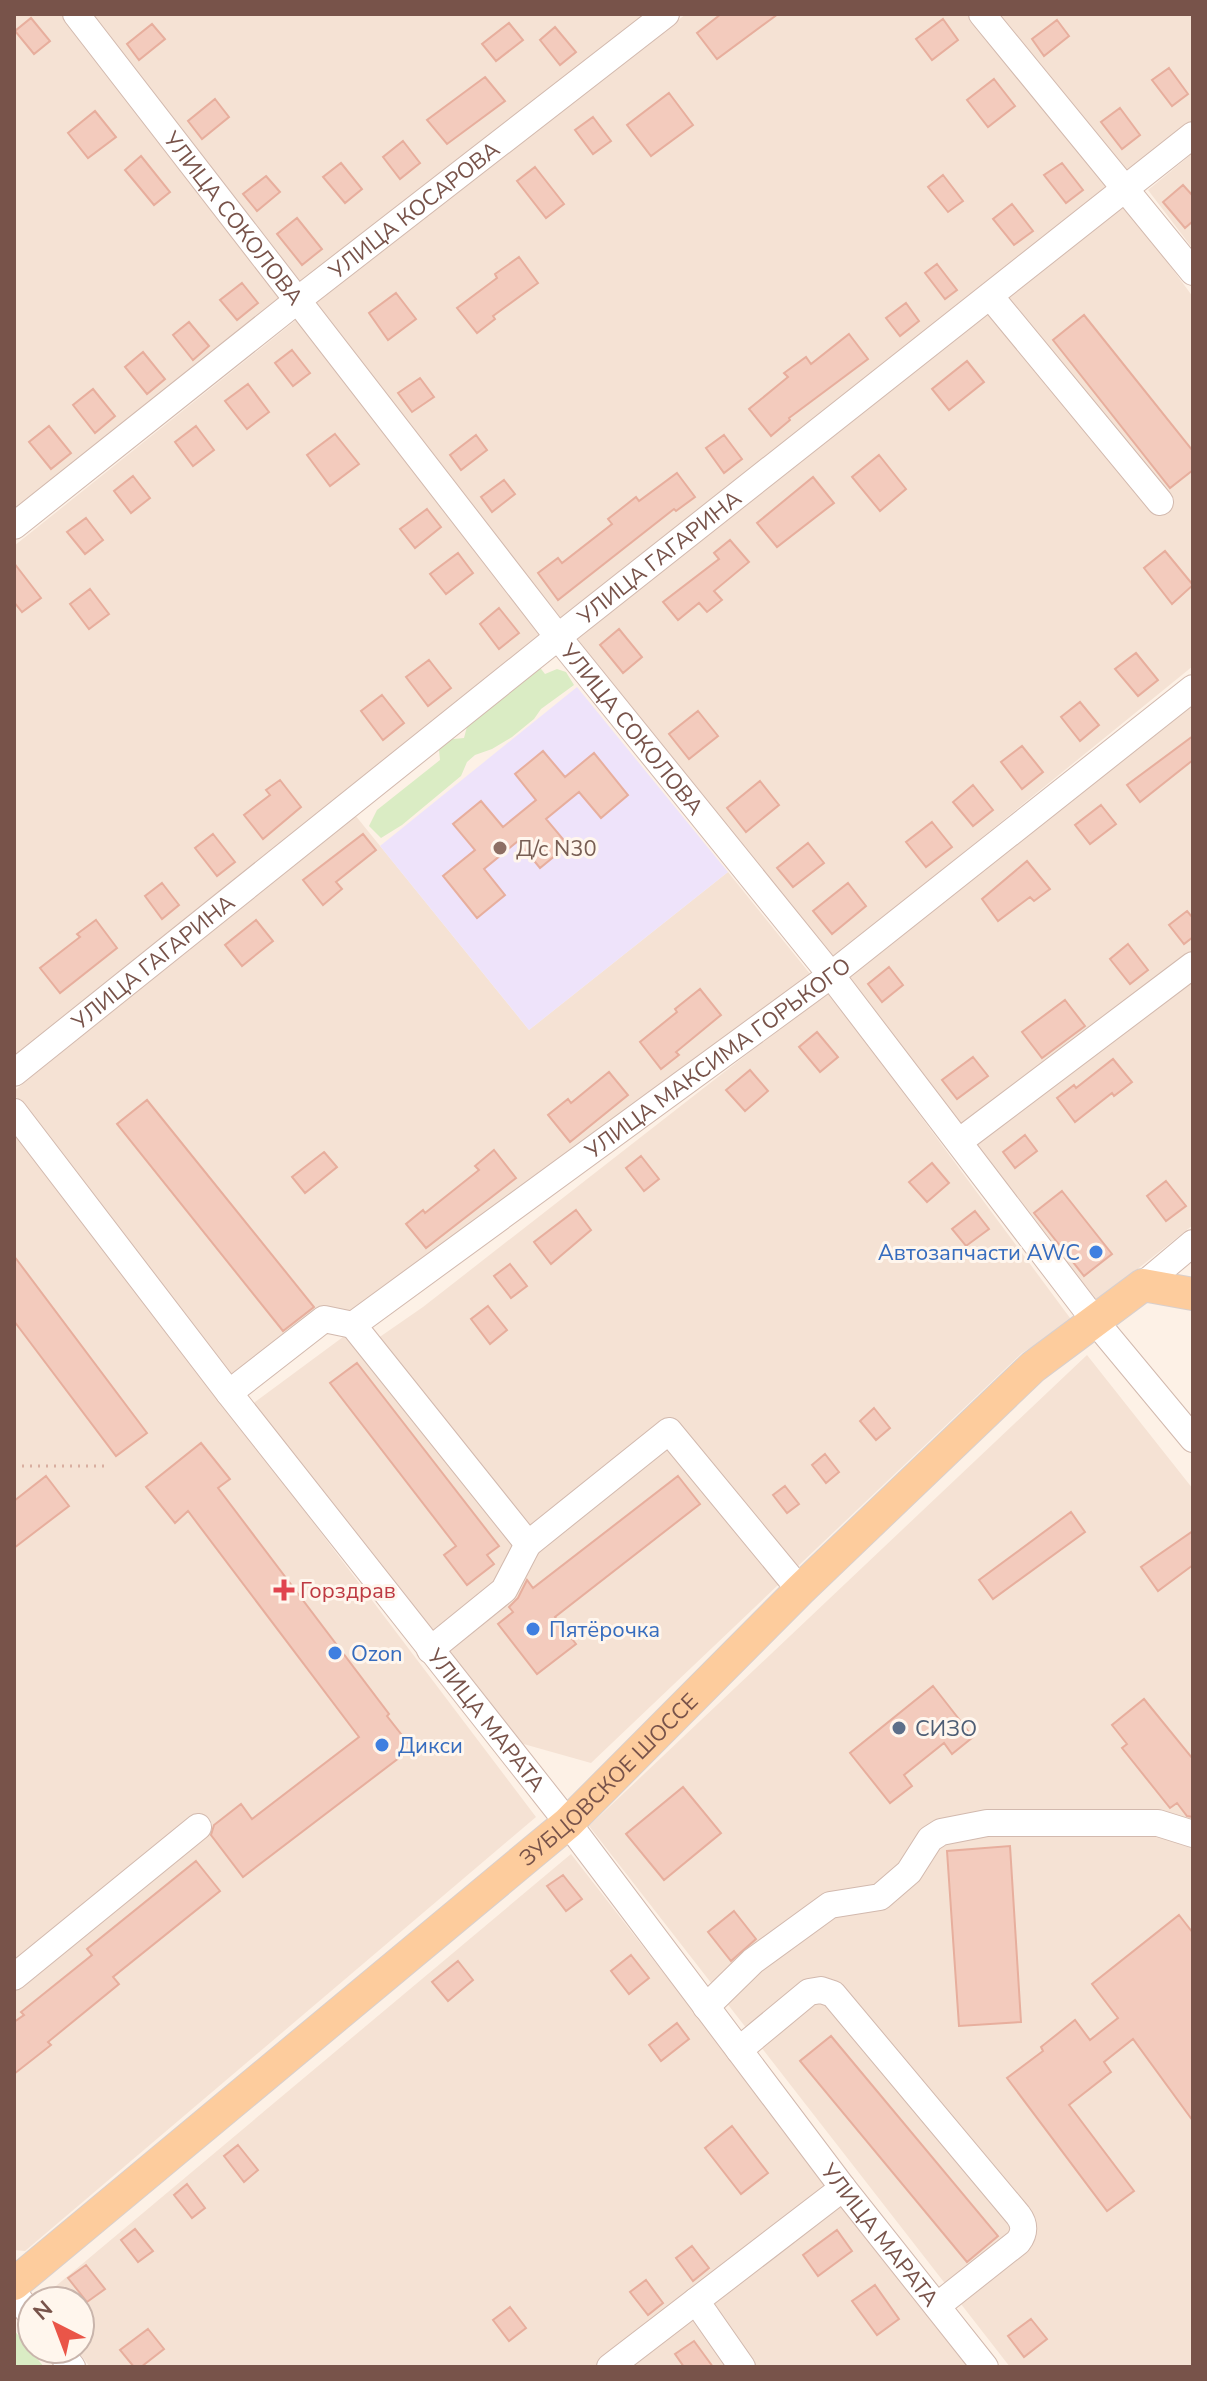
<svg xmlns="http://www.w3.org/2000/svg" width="1207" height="2381" viewBox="0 0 1207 2381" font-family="'Nunito Sans',sans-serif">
  <rect width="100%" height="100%" fill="#fdf1e6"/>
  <!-- residential -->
  <path fill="#f5e2d4" d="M16,14h46l220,285 -268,213v-496z
    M86,14h568l-351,273z
    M686,14h284l141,171 -548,436 -252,-314z
    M999,14h194v106l-66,53z
    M1193,153v96l-45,-59z
    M1125,204l68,93v369l-362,294 -258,-319z
    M296,320l249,315 -531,423v-512z
    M1193,699v252l-233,176 -117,-150z
    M355,815l174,215 199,-158 83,103 -437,336 -36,3 -101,70 -223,-290v-3z
    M1193,976v249l-97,77 -121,-158z
    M828,991l245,331 -51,31 -431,410 -71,-20 -269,-338 92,-68 10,-12 18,18 52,-36z
    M14,1127l522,690 -511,434 -11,-1z
    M1087,1355l106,134v878h-183l-421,-541z
    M571,1854l399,513h-880l-14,-18h4v-48h-42z"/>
  <!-- education -->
  <path fill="#eee3fa" d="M577,687l151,185 -199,158 -149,-184z"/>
  <!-- green -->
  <path fill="#daecc4" d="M538,665l7,9 12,-5 9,3 8,13 -33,24 -7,10 -22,18 -20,12 -17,6 -8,7 -6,14 -59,49 -21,13 -12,-12 8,-16 63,-50 -1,-10 4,-10 21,-2 4,-15z
    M14,2330l30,37h-30z"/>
  <!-- building -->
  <path fill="#f3cbbd" stroke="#e7ae9d" stroke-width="2" d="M721,14h57l-61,45 -20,-26z
    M31,18l19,23 -16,13 -19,-23z
    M943,19l15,21 -26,20 -16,-21z
    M1057,20l12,16 -25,20 -12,-17z
    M509,23l14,17 -27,21 -14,-17z
    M152,24l13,15 -26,21 -12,-16z
    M555,27l21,25 -16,13 -20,-25z
    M1169,68l19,26 -16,12 -20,-26z
    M485,77l20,24 -58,43 -20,-24z
    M994,79l21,27 -27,21 -21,-27z
    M669,93l24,32 -42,31 -24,-31z
    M215,99l14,18 -27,22 -14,-18z
    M1120,108l20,27 -18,14 -21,-27z
    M95,111l21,26 -28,21 -20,-25z
    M593,117l18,24 -18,13 -18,-24z
    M403,141l17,22 -20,16 -17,-22z
    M141,156l29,36 -16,13 -29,-35z
    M341,163l21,26 -17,14 -22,-26z
    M1062,163l21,27 -17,13 -22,-28z
    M535,167l29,37 -18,14 -29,-37z
    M943,175l20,26 -15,11 -20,-25z
    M266,176l14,16 -23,19 -14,-17z
    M1183,185l10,11v25l-8,7 -22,-26z
    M1012,204l21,27 -19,14 -21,-26z
    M297,218l25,31 -20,16 -25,-31z
    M519,257l19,26 -45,33 2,3 -18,14 -20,-25 40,-30 -2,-4z
    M937,264l20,26 -12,9 -20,-26z
    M242,283l16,20 -21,17 -17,-20z
    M396,293l20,26 -28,21 -19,-27z
    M906,303l13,18 -19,15 -14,-18z
    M1084,315l109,136v19l-23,18 -117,-148z
    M189,322l20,24 -16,14 -20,-25z
    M849,334l19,25 -79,59 1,2 -19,16 -22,-27 39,-32 -4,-4 22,-16 5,7z
    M292,350l18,23 -17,13 -18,-23z
    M143,352l22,27 -18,15 -22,-27z
    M967,361l17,21 -35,28 -17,-21z
    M420,378l14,19 -22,15 -14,-19z
    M248,384l21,28 -22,17 -22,-28z
    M93,389l22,27 -20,17 -22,-28z
    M49,426l22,27 -20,16 -22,-27z
    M196,426l18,24 -21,16 -18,-24z
    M335,434l24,30 -29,22 -23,-31z
    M476,435l11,15 -26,20 -11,-15z
    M724,435l18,24 -18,14 -18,-25z
    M879,455l27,34 -26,22 -28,-34z
    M677,473l18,24 -19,14 -2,-2 -116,91 -20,-27 20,-15 4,5 50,-39 -4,-5 28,-22 3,4z
    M133,476l17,22 -19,15 -17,-22z
    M813,477l21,26 -57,44 -20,-24z
    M504,480l11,14 -23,18 -11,-15z
    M427,509l14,18 -26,21 -15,-19z
    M86,518l17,22 -18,14 -18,-22z
    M730,540l19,22 -35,29 8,9 -15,12 -8,-9 -21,17 -15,-18 56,-43 -5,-6z
    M1165,551l28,34 -21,19 -28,-36z
    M458,553l15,20 -27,21 -16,-20z
    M14,563l27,35 -19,14 -8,-10z
    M90,589l19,25 -20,15 -19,-25z
    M499,608l20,25 -20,16 -19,-25z
    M619,629l23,28 -19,16 -23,-28z
    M1136,653l22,27 -20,16 -23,-27z
    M429,660l22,28 -23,18 -22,-29z
    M382,695l22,28 -21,17 -22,-29z
    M1080,702l19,23 -19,16 -19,-24z
    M698,711l20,25 -29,23 -20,-25z
    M1193,736v24l-53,42 -13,-17z
    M1022,746l21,26 -21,17 -21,-27z
    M543,751l22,26 29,-24 34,42 -27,23 -22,-26 -33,27 22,26 -28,23 -22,-27 -34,28 21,26 -28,23 -34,-42 32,-26 -22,-26 28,-23 22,26 33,-27 -21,-26z
    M280,780l21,27 -38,32 -19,-24 26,-20 -4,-5z
    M760,781l19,24 -33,27 -19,-24z
    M973,785l20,25 -20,16 -20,-24z
    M1101,805l15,19 -26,20 -15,-19z
    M932,822l20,25 -26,20 -20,-25z
    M213,834l22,28 -18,14 -22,-28z
    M363,834l13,16 -40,32 6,7 -19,16 -20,-25z
    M808,843l16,20 -31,24 -16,-19z
    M1027,861l23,28 -16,12 -4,-4 -32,24 -16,-22z
    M162,883l17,22 -17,14 -17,-23z
    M848,883l18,23 -34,28 -19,-23z
    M1187,911l6,7v19l-9,7 -15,-19z
    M96,920l21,28 -57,45 -20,-25 40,-31 -3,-3z
    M256,920l17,21 -31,25 -17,-21z
    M1128,944l20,26 -18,14 -20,-25z
    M889,967l14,18 -21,17 -14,-18z
    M700,989l21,26 -45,37 3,3 -18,14 -21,-27 37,-30 -2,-3z
    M1065,1000l20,26 -43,32 -20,-26z
    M817,1032l21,25 -18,15 -21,-25z
    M973,1057l15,19 -31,23 -15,-19z
    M1113,1059l19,23 -18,14 -2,-3 -37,29 -18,-24 17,-13 2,3z
    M750,1070l18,21 -23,20 -19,-21z
    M609,1072l19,23 -58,47 -22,-27 20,-16 3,4z
    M147,1100l167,207 -31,24 -166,-207z
    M1025,1135l12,16 -22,17 -12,-16z
    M494,1150l22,28 -90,70 -20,-24 17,-14 2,3 54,-43 -4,-4z
    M324,1152l13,15 -32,26 -13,-16z
    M641,1156l18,23 -15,12 -18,-23z
    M932,1163l17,20 -22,19 -18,-20z
    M1166,1181l20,25 -20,15 -19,-25z
    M1062,1191l50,63 -28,22 -50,-63z
    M576,1210l15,20 -40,34 -17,-22z
    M975,1211l14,18 -23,17 -14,-17z
    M14,1256l133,177 -31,23 -102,-135z
    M510,1264l17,22 -16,12 -17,-22z
    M488,1306l19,24 -17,14 -19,-25z
    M357,1363l142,183 -12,9 7,9 -27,21 -23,-30 12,-9 -126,-163z
    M874,1408l16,20 -14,12 -16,-19z
    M201,1443l29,36 -12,9 171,226 -2,2 25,32 -169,129 -32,-42 3,-10 27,-21 11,15 107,-82 -171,-226 -13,12 -29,-36z
    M825,1454l14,18 -13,11 -14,-18z
    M46,1476l23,30 -55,42v-47z
    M678,1476l22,28 -145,113 21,27 -39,30 -39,-50 15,-12 -4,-5 9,-9 9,-18 6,8z
    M785,1486l14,18 -12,9 -14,-18z
    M1071,1512l14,20 -92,67 -14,-19z
    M1193,1531v34l-35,26 -17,-24z
    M933,1686l40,51 -21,17 -8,-11 -40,32 8,11 -22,17 -40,-50z
    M1144,1699l49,60v58l-6,-1 -10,-13 -7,5 -48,-60 5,-4 -15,-19z
    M683,1787l38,46 -57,47 -38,-46z
    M1010,1846l11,176 -62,4 -12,-175z
    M196,1861l24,30 -107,86 6,7 -71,58 3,3 -37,29v-52l10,-7 -3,-3 71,-57 -5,-6z
    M563,1875l19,24 -16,12 -19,-25z
    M734,1911l22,28 -25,22 -23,-29z
    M1179,1915l14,18v188l-60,-82 -29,23 7,10 -42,33 65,86 -27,20 -100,-133 36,-27 -2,-4 34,-27 15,20 28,-22 -26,-34z
    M631,1955l18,23 -20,16 -18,-23z
    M458,1961l15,19 -25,21 -16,-19z
    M677,2023l12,16 -28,22 -12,-16z
    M831,2036l167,200 -31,26 -167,-201z
    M732,2126l36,47 -27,21 -36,-46z
    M238,2145l20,25 -14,12 -20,-26z
    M187,2184l18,24 -13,10 -18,-23z
    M135,2229l18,22 -15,11 -17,-22z
    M837,2230l15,21 -34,25 -15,-21z
    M692,2246l17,22 -16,13 -17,-23z
    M86,2265l19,24 -18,13 -19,-24z
    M646,2280l17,23 -15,12 -18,-23z
    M875,2285l24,34 -22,16 -25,-34z
    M510,2307l16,21 -17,13 -16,-21z
    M1031,2319l16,20 -23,18 -16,-21z
    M148,2329l16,20 -23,18h-7l-14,-17z
    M694,2341l19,26h-29l-9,-13z"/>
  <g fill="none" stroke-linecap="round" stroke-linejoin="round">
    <!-- minor casing -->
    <g stroke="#d2b9ae" stroke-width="28">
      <g id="minor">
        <path id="s1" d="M76,14l482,623 273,338 264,346 98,118"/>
        <path d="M982,14l211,258"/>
        <path d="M990,296l170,206"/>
        <path id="s2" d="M14,526l285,-227 367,-285"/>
        <path id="s3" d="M14,1073l544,-436 635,-502"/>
        <path id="s4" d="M14,1112l215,281 339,430 275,365 142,179"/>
        <path d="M960,1141l233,-176"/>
        <path d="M1143,1285l50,-42"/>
        <path d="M353,1325l175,219 141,-113 131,159"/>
        <path id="s5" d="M229,1393l95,-74 29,6 478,-350 362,-287"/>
        <path d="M430,1650l74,-60 24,-46"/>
        <path d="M14,1977l184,-150"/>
        <path d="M706,2007l47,-46 77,-56 50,-8 29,-25 21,-33 11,-7 46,-9h171l35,11"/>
        <path d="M739,2050l70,-58 12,-2 12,4 185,221c7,9 7,18 0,27l-81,64"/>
        <path d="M14,2293l18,23"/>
        <path d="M696,2301l46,66"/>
        <path d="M58,2349l14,18"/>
        <path d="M610,2367l233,-179"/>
      </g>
    </g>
    <!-- major casing -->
    <g stroke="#d9cfcc" stroke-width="34">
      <g id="major">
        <path id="s6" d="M14,2284l554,-461 232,-233 233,-223 110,-82 50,9"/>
      </g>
    </g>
    <!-- path -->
    <path stroke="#d9aea0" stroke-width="3" stroke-dasharray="2 6" stroke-linecap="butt" d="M14,1466h94"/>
    <!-- minor -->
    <use href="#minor" stroke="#fff" stroke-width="26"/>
    <!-- major -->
    <use href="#major" stroke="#fdcc9d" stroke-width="32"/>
  </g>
  <!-- markers -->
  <circle fill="#8d6e63" stroke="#fff6ed" stroke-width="3" cx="500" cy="848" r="8"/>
  <g fill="#3f7fe0" stroke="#fff6ed" stroke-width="3">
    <circle cx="1096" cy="1252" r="8"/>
    <circle cx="533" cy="1629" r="8"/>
    <circle cx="335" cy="1653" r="8"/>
    <circle cx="382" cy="1745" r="8"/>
  </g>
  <path fill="#e0444e" stroke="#fff6ed" stroke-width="3" d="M280 1578h8v8h8v8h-8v8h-8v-8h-8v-8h8z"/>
  <circle fill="#5c6f8a" stroke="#fff6ed" stroke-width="3" cx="899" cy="1728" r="8"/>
  <g text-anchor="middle" stroke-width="6" stroke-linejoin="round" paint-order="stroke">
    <!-- street labels -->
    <g font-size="22" fill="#78534a" stroke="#fff6ed">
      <text dy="8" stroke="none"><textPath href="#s2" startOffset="510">УЛИЦА КОСАРОВА</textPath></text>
      <text dy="8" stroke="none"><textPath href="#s1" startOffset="258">УЛИЦА СОКОЛОВА</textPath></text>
      <text dy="8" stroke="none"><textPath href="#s3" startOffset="826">УЛИЦА ГАГАРИНА</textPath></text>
      <text dy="8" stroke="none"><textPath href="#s1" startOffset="906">УЛИЦА СОКОЛОВА</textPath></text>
      <text dy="8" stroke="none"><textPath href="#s3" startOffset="178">УЛИЦА ГАГАРИНА</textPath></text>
      <text dy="8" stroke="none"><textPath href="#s5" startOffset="602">УЛИЦА МАКСИМА ГОРЬКОГО</textPath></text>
      <text dy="8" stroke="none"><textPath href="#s4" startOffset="770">УЛИЦА МАРАТА</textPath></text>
      <text dy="8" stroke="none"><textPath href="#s6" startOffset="780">ЗУБЦОВСКОЕ ШОССЕ</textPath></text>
      <text dy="8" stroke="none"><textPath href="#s4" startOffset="1418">УЛИЦА МАРАТА</textPath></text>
    </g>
    <!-- education labels -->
    <g font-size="22" fill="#785e54" stroke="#fff6ed" text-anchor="start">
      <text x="516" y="856">Д/с N30</text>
    </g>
    <!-- shop labels -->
    <g font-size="22" fill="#366cbe" stroke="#fff6ed" text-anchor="start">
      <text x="1080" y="1260" text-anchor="end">Автозапчасти AWC</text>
      <text x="549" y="1637">Пятёрочка</text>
      <text x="351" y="1661">Ozon</text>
      <text x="398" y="1753">Дикси</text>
    </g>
    <!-- health labels -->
    <g font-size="22" fill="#be3a42" stroke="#fff6ed" text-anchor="start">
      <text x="300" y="1598">Горздрав</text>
    </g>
    <!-- service labels -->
    <g font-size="22" fill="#4e5e75" stroke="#fff6ed" text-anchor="start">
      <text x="915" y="1736">СИЗО</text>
    </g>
  </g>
  <!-- border -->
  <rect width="1207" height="2381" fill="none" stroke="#78534a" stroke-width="32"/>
  <!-- north arrow -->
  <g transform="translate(56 2325) rotate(318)"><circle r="38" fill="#fff6ed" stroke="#c9b5ac" stroke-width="2"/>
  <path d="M0-6L14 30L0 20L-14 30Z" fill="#ea5548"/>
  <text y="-12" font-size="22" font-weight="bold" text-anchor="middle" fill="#78534a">N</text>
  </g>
</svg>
